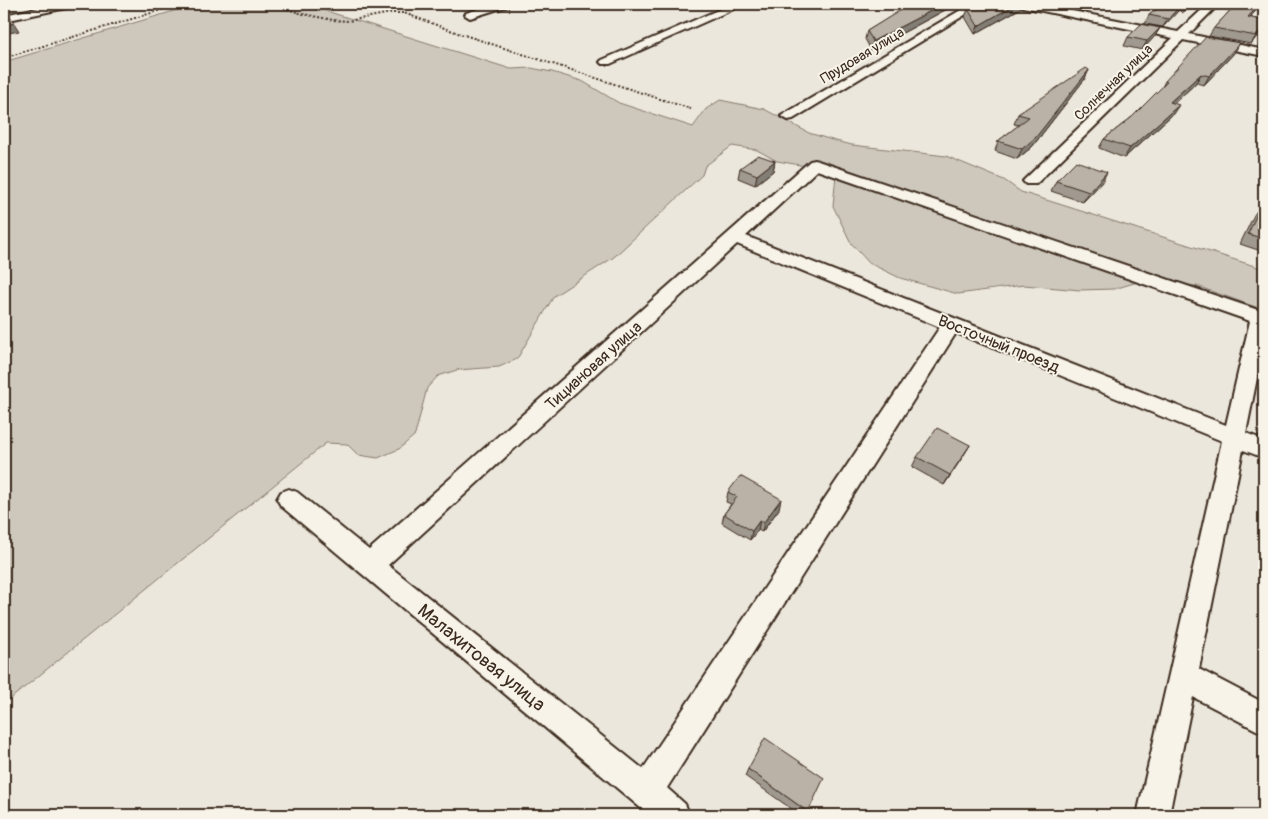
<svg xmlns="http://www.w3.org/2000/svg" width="1268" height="819" viewBox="0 0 1268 819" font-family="Pangolin,sans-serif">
  <rect width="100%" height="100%" fill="#ece7dc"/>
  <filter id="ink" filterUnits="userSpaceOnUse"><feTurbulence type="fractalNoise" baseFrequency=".02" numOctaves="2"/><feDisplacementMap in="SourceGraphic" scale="10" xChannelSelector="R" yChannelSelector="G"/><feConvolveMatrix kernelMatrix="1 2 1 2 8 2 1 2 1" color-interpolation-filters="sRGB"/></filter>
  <g filter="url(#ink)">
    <!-- green -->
    <path fill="#cec8bc" stroke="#84796d" d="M197,4h107l207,65 20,-1 21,4 30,9 37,22 74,24 13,-18 14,-9 44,9 45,24 23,7 20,5 94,11 58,24 17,12 243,77v41l-67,-24 -56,-5 -27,8 -34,1 -56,-5 -66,9 -58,-16 -31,-15 -18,-20 -18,-37 3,-31 -13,-6 -46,-8 -20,-11 -25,-4 -27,20 -3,9 -88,82 -60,39 -37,63 -18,8 -42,3 -19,6 -11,12 -12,47 -16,14 -21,9 -20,-3 -11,-11 -21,-1 -322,261v-642z"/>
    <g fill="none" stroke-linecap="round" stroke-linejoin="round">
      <!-- street casing -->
      <g stroke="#3b2a1e" stroke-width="4">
        <path id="street" d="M57,4h19l-5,3 -67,14v-6z
          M494,4h15l-1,2 -38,12 -5,-3 1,-2z
          M732,4h13l-135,60h-8l-2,-2 2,-2z
          M971,4h12l-190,115 -5,1 -7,-4z
          M1018,4h19l141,28 30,-28h11l-30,30 75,16v6l-81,-16 -147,144h-10l-3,-3 3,-3 147,-140 -150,-31z
          M815,160l449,152v31l-18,90 18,7v18l-21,-8 -44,219 65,34v31l-71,-37 -24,118h-32l85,-374 -266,-108 -289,455 18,16 5,11h-41l-368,-309 -4,-7 4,-7 8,-3 8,3 72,58 441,-389zM817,170l433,151 -24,104 -480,-189zM737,244l203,83 -297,442 -255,-204z"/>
      </g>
      <!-- path -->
      <path stroke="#3b2a1e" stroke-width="2" stroke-dasharray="2 2" stroke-linecap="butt" d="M272,4l31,10 30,6 15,1 43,-8h13l54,20 233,76
        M4,58l177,-54"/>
      <!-- street -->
      <use href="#street" fill="#f7f3e8" fill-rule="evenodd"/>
    </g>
    <!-- wall -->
    <path fill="#a09990" stroke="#3b2a1e" d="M912,4h37l-2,5 -76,41 -6,-11 2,-8z
      M958,4h10l-8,4z
      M976,4h46l-1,4 -46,26 -10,-17 3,-8z
      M1164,4h29l-11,9 -3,-3 -16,17 -18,-3 4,-9z
      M1236,4h26l-12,13 14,4v5l-13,18 -42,-8 5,-8z
      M1160,28l-5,8 -13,14 -18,-4 4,-9z
      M1235,52l-31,33 -8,-2 -22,20 -1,11 -49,44 -25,-10 5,-9 28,-22 30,-30 3,-6z
      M1089,70l-5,10 -52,67 -15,12 -22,-8 3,-10 21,-16 -5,-1 4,-10z
      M775,161l-2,10 -18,14 -17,-7 2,-10z
      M1056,181l46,1 -19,20 -32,-11z
      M1261,205l3,1v46l-24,-8 14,-29z
      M970,445l-26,40 -32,-18 5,-10z
      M728,492l51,17 -17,23 -4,-2 -8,10 -28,-17 2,-9 7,-10 -5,-2z
      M748,769l60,43 -2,3h-6l-55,-39z"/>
    <!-- shaded-wall -->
    <path fill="#827d75" stroke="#3b2a1e" d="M944,4h5l-2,5 -76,41 2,-9z
      M962,4h6l-8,4z
      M1016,4h6l-1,4 -46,26 3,-8z
      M1182,4h1l-4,6 -16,17 5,-8z
      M1187,4h6l-11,9z
      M1260,4h2l-19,21 5,-8z
      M4,8l3,5h-3z
      M14,23l5,8 -15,3v-8z
      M1264,25l-2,5 -11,14 5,-8z
      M1160,28l-5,8 -13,14 5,-9z
      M1240,43l-5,9 -31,33 5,-9z
      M1089,70l-5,10 -52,67 -15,12 5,-10z
      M1201,74l-5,9 -31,29 5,-10z
      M1179,105l-6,9 -49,44 6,-10z
      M775,161l-2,10 -18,14 2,-10z
      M1107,172l-5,10 -19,20 6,-10z
      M970,445l-6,10 -20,30 6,-10z
      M781,499l-2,10 -17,23 2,-10z
      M760,520l-2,10 -8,10 2,-9z"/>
    <!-- building -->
    <path fill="#bab2a7" stroke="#3b2a1e" d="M912,4h32l-71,37 -6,-10 37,-23z
      M976,4h40l-38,22 -10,-17z
      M1164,4h18l-14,15 -19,-4z
      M1236,4h24l-12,13 16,4v4l-8,11 -42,-8z
      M4,14h4l6,9 -10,3z
      M1141,24l19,4 -13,13 -19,-4z
      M1206,37l34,6 -31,33 -8,-2 -31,28 9,3 -49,43 -26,-9 28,-22 35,-35 -2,-1z
      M1086,68l3,2 -53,67 -14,12 -24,-8 31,-24 -11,-3z
      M758,155l17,6 -18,14 -17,-7z
      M1076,161l31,11 -18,20 -33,-11z
      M1261,205l3,1v33l-16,-5z
      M937,428l33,17 -20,30 -33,-18z
      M740,476l41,23 -17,23 -4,-2 -8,11 -28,-17 13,-17 -9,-5z
      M765,738l59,40 -16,34 -60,-43z"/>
  </g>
  <g text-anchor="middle" stroke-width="4" stroke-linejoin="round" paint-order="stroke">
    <!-- far-street labels -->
    <g font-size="14" fill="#3b2a1e" stroke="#f7f3e8">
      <text transform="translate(862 55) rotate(-31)" y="5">Прудовая улица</text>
      <text transform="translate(1113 82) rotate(-44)" y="5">Солнечная улица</text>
    </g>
    <!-- street labels -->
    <g font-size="16" fill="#3b2a1e" stroke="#f7f3e8">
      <text transform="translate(999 343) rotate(22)" y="6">Восточный проезд</text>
      <text transform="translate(593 365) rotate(-42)" y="6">Тициановая улица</text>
    </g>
    <!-- near-street labels -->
    <g font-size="19" fill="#3b2a1e" stroke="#f7f3e8">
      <text transform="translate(482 657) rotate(39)" y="7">Малахитовая улица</text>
    </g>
  </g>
  <!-- margin -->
  <rect width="1268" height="819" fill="none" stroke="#f7f3e8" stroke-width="20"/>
  <rect x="10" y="10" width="1248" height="799" fill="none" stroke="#3b2a1e" stroke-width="2" filter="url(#ink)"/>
</svg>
